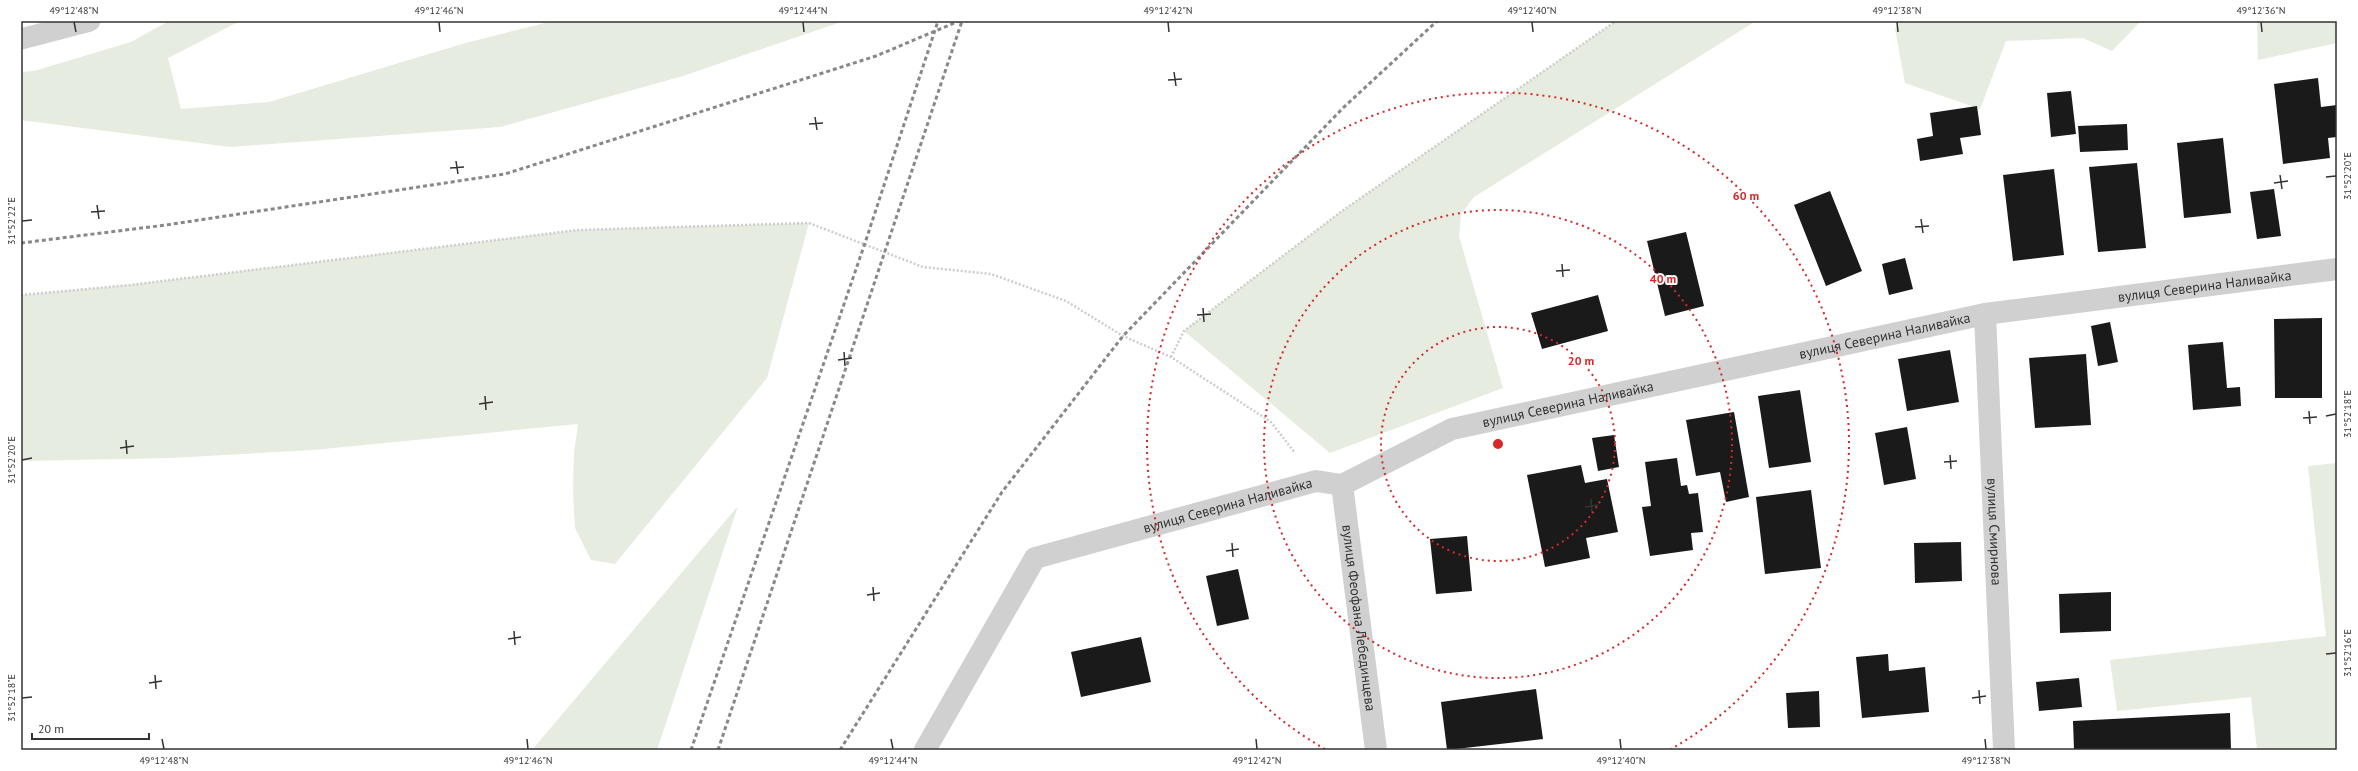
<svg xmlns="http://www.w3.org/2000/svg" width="2358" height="771" viewBox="0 0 2358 771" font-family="'PT Sans',sans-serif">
  <rect width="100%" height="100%" fill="#fff"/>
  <!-- green -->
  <path fill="#e6ecdf" d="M169,21h71l-72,37 13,51 88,-7 193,-58 91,-23h291l-161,55 -183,51 -270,20 -209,-27v-48l13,-1 97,-29z
    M1616,21h140l-282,176 -13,17 -2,22 44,152 -173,65 -146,-122 158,-120z
    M1899,21h242l-29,30 -29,-13 -77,3 -26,68 -75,-26 -10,-54z
    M2257,21h80v22l-79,17z
    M809,223l-42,155 -152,186 -24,-4 -16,-32 -2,-34 1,-42 4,-28 -265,26 -142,8 -150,3v-166l109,-10 448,-55z
    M2337,463v287h-80l-6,-53 -134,14 -7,-51 216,-24 -18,-170z
    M738,506l-81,244h-125z"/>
  <!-- building -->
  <path fill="#1a1a1a" d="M2318,78l3,29 16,-2v32l-9,1 2,20 -47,6 -9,-80z
    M2071,91l5,43 -25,3 -4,-44z
    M1977,106l4,29 -21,3 3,16 -43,7 -3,-22 16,-3 -3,-23z
    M2127,124l1,26 -48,2 -2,-26z
    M2223,138l8,75 -47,5 -7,-75z
    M2137,163l9,85 -48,4 -9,-85z
    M2054,169l10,86 -51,6 -10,-86z
    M2274,189l7,47 -24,3 -7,-47z
    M1830,191l32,80 -36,15 -32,-81z
    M1686,232l18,74 -39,10 -18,-75z
    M1905,258l8,31 -24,6 -7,-31z
    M1598,295l10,36 -66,18 -11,-36z
    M2322,318v80h-47l-1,-79z
    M2110,322l8,40 -20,4 -7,-40z
    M2223,342l4,46 13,-1 1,19 -48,4 -5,-65z
    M1950,350l9,52 -52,9 -9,-52z
    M2086,354l5,71 -56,3 -6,-70z
    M1800,390l11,72 -42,6 -11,-72z
    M1734,412l15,85 -23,5 -6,-30 -24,4 -10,-56z
    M1907,427l9,52 -32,6 -9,-52z
    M1614,435l5,32 -21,4 -6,-33z
    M1677,458l4,28 6,-1 2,9 9,-1 5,39 -12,1 2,17 -43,6 -8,-49 9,-1 -6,-44z
    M1581,465l4,18 22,-4 11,53 -32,6 4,20 -45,9 -18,-92z
    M1811,490l10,78 -56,6 -9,-77z
    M1467,536l5,55 -36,3 -6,-55z
    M1961,542l1,39 -47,2 -1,-40z
    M1238,569l11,50 -32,7 -11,-50z
    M2111,592v39l-51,2 -1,-39z
    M1141,637l10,45 -70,15 -10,-45z
    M1888,654l1,17 36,-4 4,45 -67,6 -6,-61z
    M2079,678l3,29 -43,4 -3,-29z
    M1536,689l7,50 -96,11 -6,-48z
    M1819,691l1,36 -32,1 -2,-35z
    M2230,713l1,37h-157l-1,-29z"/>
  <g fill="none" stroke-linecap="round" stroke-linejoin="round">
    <!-- path -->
    <path stroke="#cdcdcd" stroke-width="2.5" stroke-dasharray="2 2" stroke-linecap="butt" d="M21,295l109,-10 448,-55 231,-7 114,44 68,7 75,27 57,35 48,21 100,65 24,31
      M1171,357l13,-26 158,-120 274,-190"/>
    <!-- lane -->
    <path stroke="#d0d0d0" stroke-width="21" d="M21,39l69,-18"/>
    <!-- street -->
    <g stroke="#d0d0d0" stroke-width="22">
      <path id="s1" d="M1985,314l19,436"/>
      <path id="s2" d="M1342,485l34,265"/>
      <path id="s3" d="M925,750l110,-192 281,-77 26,4 110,-56 533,-115 352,-45"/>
    </g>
    <!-- rail -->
    <path stroke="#888" stroke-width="3" stroke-dasharray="4 3" stroke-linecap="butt" d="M21,243l145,-18 339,-51 371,-118 83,-35
      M691,750l174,-507 73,-222
      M718,750l244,-729
      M840,750l162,-258 121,-156 220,-228 94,-87"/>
  </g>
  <!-- ticks -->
  <path fill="none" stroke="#333" stroke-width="1.5" d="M74,22l2,10M439,22l1,10M803,22l1,10M1168,22l1,10M1532,22l1,10M1897,22l1,10M2261,22l1,10M1174,72l2,14M1168,80l14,-1M815,117l2,13M809,124l14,-1M456,161l2,13M450,168l14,-1M2280,175l2,14M2326,177l10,-1M2274,183l14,-2M97,205l2,14M91,212l14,-1M1921,219l2,14M22,221l10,-1M1915,227l14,-1M1562,264l1,13M1556,271l14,-1M1203,308l1,14M1197,315l14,-1M844,352l1,14M838,360l14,-2M485,396l1,14M479,404l14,-2M2309,411l1,13M2326,416l10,-2M2303,418l14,-1M126,440l1,14M120,448l14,-2M1950,455l1,14M22,460l10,-2M1944,462l13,-1M1591,499l1,14M1585,507l13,-2M1232,543l1,14M1226,551l13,-2M873,587l1,14M867,595l13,-2M514,631l1,14M508,639l13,-2M2326,654l10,-1M155,675l1,14M149,683l13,-2M1979,690l1,14M22,698l10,-1M1972,698l14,-2M162,739l2,10M527,739l1,10M891,739l2,10M1256,739l1,10M1620,739l1,10M1985,739l1,10"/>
  <!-- distance rings -->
  <g fill="none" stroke="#d62828" stroke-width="2" stroke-dasharray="2 4">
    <circle cx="1498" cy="444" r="117"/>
    <circle cx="1498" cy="444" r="234"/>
    <path d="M1325 749A351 351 0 1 1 1671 749"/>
  </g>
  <g text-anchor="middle" stroke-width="4" stroke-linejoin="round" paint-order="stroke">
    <!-- street labels -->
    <g font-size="14" fill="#333" stroke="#fff">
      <text dy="5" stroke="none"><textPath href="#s3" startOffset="1429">вулиця Северина Наливайка</textPath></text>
      <text dy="5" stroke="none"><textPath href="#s3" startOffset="1105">вулиця Северина Наливайка</textPath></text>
      <text dy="5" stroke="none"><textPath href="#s3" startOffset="781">вулиця Северина Наливайка</textPath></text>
      <text dy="5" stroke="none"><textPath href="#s3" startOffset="421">вулиця Северина Наливайка</textPath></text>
      <text dy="5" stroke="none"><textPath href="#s1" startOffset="218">вулиця Смирнова</textPath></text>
      <text dy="5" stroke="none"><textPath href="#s2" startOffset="134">вулиця Феофана Лебединцева</textPath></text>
    </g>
  </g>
  <circle cx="1498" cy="444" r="6" fill="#d62828" stroke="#fff" stroke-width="2"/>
  <g font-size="12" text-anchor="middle" font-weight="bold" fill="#d62828" stroke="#fff" stroke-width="4" stroke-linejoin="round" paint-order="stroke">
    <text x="1746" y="200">60 m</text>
    <text x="1663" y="283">40 m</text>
    <text x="1581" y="365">20 m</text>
  </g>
  <!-- border -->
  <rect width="2358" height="771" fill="none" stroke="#ffffff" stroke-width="44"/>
  <!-- scale -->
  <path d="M32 733v6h117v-6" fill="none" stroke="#333333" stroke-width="2"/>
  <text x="38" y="733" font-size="12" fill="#333333" stroke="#ffffff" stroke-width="3" paint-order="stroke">20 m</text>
  <rect x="22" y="22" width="2314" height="727" fill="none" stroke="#333" stroke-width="1.5"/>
  <g font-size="10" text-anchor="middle" fill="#333">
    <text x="74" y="14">49°12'48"N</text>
    <text x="439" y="14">49°12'46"N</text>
    <text x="803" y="14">49°12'44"N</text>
    <text x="1168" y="14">49°12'42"N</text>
    <text x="1532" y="14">49°12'40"N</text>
    <text x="1897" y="14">49°12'38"N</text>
    <text x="2261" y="14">49°12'36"N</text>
    <text transform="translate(2347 176) rotate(-90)" y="4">31°52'20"E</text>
    <text transform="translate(11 221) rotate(-90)" y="4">31°52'22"E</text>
    <text transform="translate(2347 414) rotate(-90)" y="4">31°52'18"E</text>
    <text transform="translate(11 460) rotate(-90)" y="4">31°52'20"E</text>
    <text transform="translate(2347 653) rotate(-90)" y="4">31°52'16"E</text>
    <text transform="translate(11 698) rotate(-90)" y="4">31°52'18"E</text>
    <text x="164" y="764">49°12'48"N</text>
    <text x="528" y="764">49°12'46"N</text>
    <text x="893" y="764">49°12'44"N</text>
    <text x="1257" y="764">49°12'42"N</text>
    <text x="1621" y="764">49°12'40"N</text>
    <text x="1986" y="764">49°12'38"N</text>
  </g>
</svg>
